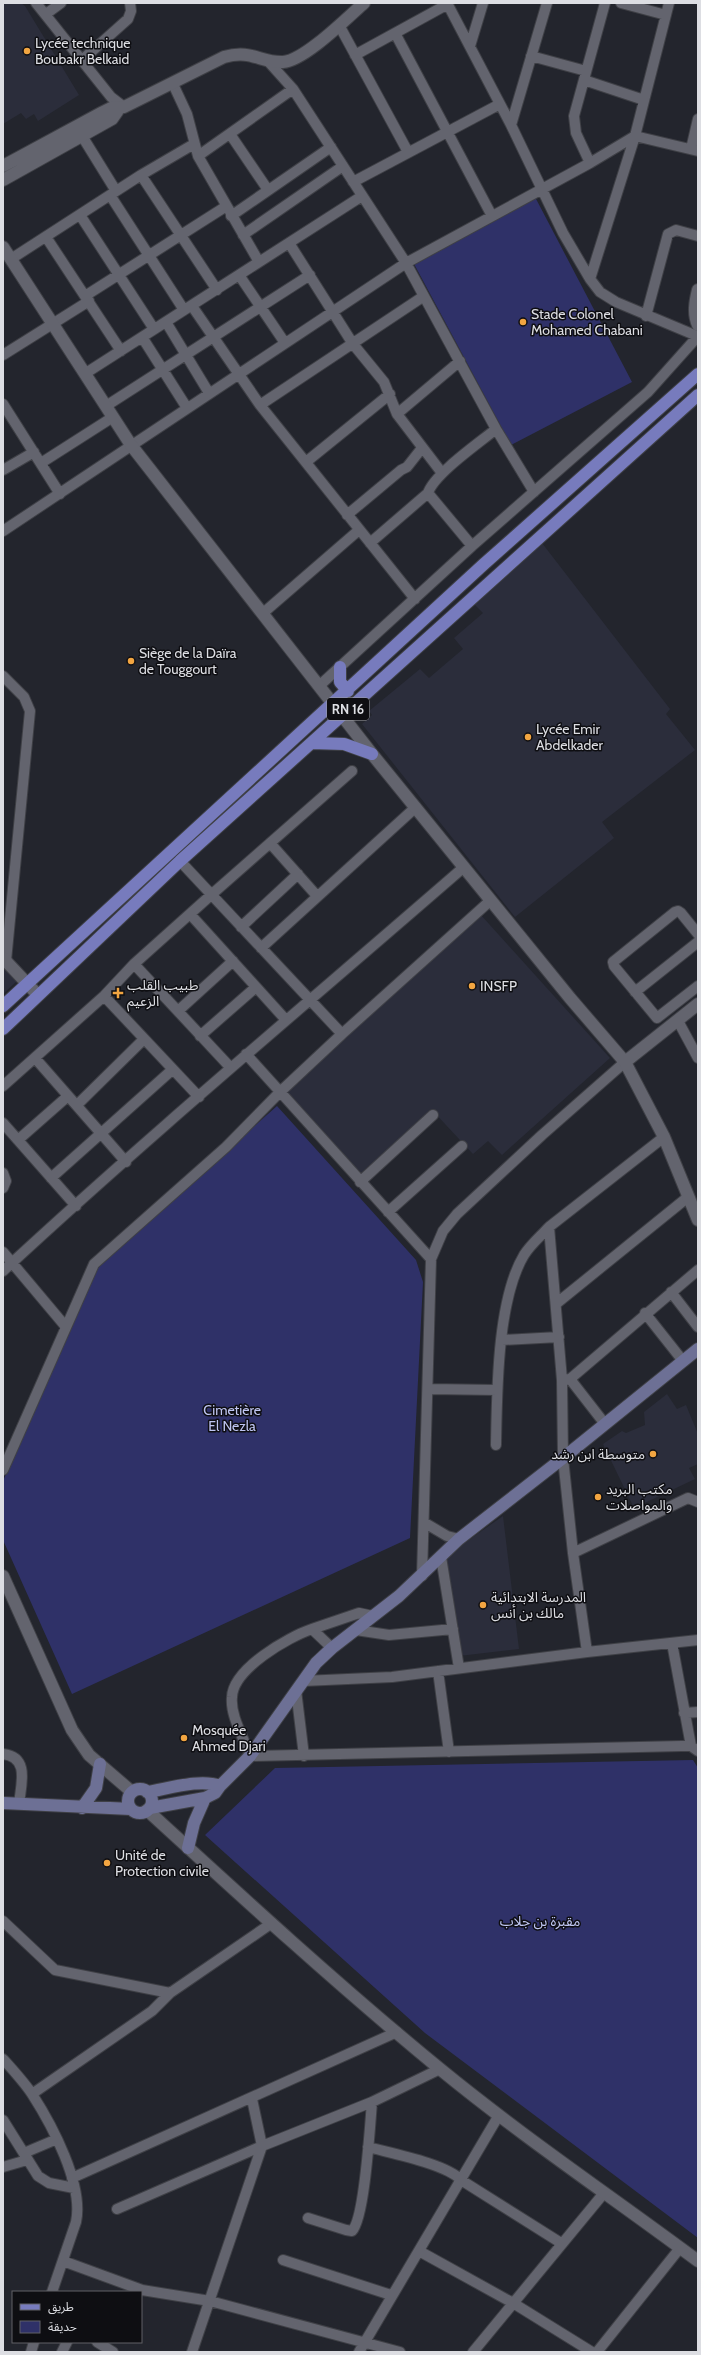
<svg xmlns="http://www.w3.org/2000/svg" width="701" height="2355" viewBox="0 0 701 2355" font-family="Cabin,'Noto Sans Arabic',sans-serif">
  <rect width="100%" height="100%" fill="#23252d"/>
  <!-- built -->
  <path fill="#2b2d3b" d="M3,3h18l4,3 54,89 -41,26 -4,-7 -8,5 -5,-6 -18,11z
    M542,543l128,166 -4,5 29,36 -93,72 12,16 -99,79 -153,-193 10,-9 -3,-4 51,-42 9,9 34,-29 -9,-11 29,-25 -9,-9z
    M480,914l130,144 -108,97 -14,-14 -15,13 -41,-44 -72,64 -76,-84z
    M3,966l14,15 -14,13z
    M667,1394l10,15 9,-4 12,29v30l-9,4 6,11 -61,29 -31,-64 19,-13 4,2 19,-8 -1,-13z
    M503,1516l16,133 -60,7 -13,-94 7,-11z"/>
  <!-- green -->
  <path fill="#2f3168" d="M535,197l97,185 -121,63 -98,-183z
    M277,1106l139,154 7,22 -13,256 -338,156 -69,-154v-59l93,-213z
    M693,1760l5,8v470l-273,-205 -220,-198 70,-67z"/>
  <g fill="none" stroke-linecap="round" stroke-linejoin="round">
    <!-- minor casing -->
    <g stroke="#3f4046" stroke-width="12">
      <path id="minor" d="M36,3l75,94 13,10
        M447,3l64,122 52,108 27,46 10,13 16,10 81,34
        M621,3l45,12
        M46,14l15,-11
        M339,25l69,127
        M395,33l97,183
        M470,46l13,-43
        M355,55l93,-51
        M531,56l55,15
        M82,60l46,-41 3,-8 -1,-8
        M267,60l26,29 113,174 90,166 38,63
        M584,80l60,20
        M173,84l14,30 11,42 61,106
        M511,125l36,-122
        M230,134l38,56
        M82,136l34,55
        M691,149l7,-30
        M198,156l95,-67
        M590,163l-14,-30 -2,-17 31,-113
        M141,175l76,115
        M353,182l147,-78
        M110,195l74,115
        M80,215l74,114
        M231,216l100,-69
        M243,235l100,-69
        M46,237l75,114
        M289,243l64,101 31,38 13,32 63,-53
        M11,259l130,-84 53,-31
        M239,275l46,68
        M590,279l45,-143 34,-133
        M85,296l140,-89
        M192,306l68,99
        M646,316l22,-82 8,-4 22,6
        M166,322l43,71
        M142,337l45,71
        M3,355l86,-54
        M86,373l276,-177
        M3,404l57,90
        M106,406l204,-131
        M397,414l45,59
        M306,462l84,-68
        M41,463l72,-46
        M3,470l31,-18
        M428,493l44,53
        M347,515l54,-45 6,-3 15,-19
        M3,531l403,-268 184,-100 45,-27 63,15
        M370,543l58,-50c6,-19 51,-50 68,-64
        M415,599l-155,-194 164,-109
        M262,614l97,-84
        M3,676l21,21 6,14 -24,250
        M319,686l153,-140 176,-154 50,-56
        M270,843l47,53
        M180,861l162,173 149,-134
        M190,914l96,106
        M241,927l57,-53
        M698,934l-17,-21 -3,-2 -3,1 -62,50 1,4 43,52 41,-32
        M261,948l155,-141
        M134,964l96,103
        M635,992l63,-50
        M104,996l95,101
        M178,1011l55,-50
        M678,1021l20,37
        M200,1036l56,-49
        M246,1054l185,205
        M35,1058l91,104
        M3,1086l101,-90 30,-32 77,-69 141,-124
        M77,1105l66,-65
        M3,1123l73,83
        M18,1140l50,-44
        M3,1173l3,8 -3,7
        M51,1178l121,-108
        M360,1182l73,-67
        M388,1212l74,-66
        M3,1252l63,75
        M3,1271c150,-139 307,-270 461,-404
        M671,1292l27,35
        M557,1303l131,-106
        M645,1313l38,48
        M502,1340l57,-3
        M570,1379l35,45
        M562,1380l8,-1 128,-109
        M429,1389l68,1
        M496,1445c1,-53 1,-145 28,-190 7,-11 17,-19 25,-28
        M3,1470l91,-206 132,-117 54,-55 62,-58
        M425,1523l22,13 12,3
        M573,1553l115,-55 10,4
        M441,1557l18,111
        M422,1576l9,-317 12,-28 14,-17 85,-79 83,-73
        M312,1629l47,-16 14,3
        M356,1630l33,5 64,-6
        M672,1643l19,103
        M332,1648l-20,-19c-24,8 -79,40 -80,68 -2,19 12,41 18,59l432,-10h9l7,5
        M587,1652l-14,-99 -10,-95 -1,-78 -13,-153 115,-90
        M438,1671l11,81
        M303,1681l89,-4 195,-25 111,-12
        M296,1690l8,66
        M684,1713l14,-1
        M3,1754c27,3 18,30 16,50
        M3,1921l52,49 115,23 102,-70
        M3,2059c10,11 21,23 29,35 20,31 52,91 44,128l-24,70
        M32,2094l120,-83 18,-18
        M3,2120l35,56 11,7 25,5
        M368,2147c22,6 79,17 93,33l100,63
        M24,2153l33,-14
        M3,2167l24,-7
        M72,2178l325,-146
        M117,2209l145,-63 -10,-47
        M308,2218l38,12 6,1c13,-13 18,-107 20,-129
        M419,2251l94,52 79,49
        M283,2260l108,35
        M63,2261l79,29 68,11 190,51
        M97,2342l16,10
        M31,2352l3,-10
        M62,2352l5,-10
        M192,2352l70,-206 110,-44 68,-33
        M359,2352l140,-237
        M473,2352l131,-159
        M597,2352l83,-104"/>
    </g>
    <!-- tertiary casing -->
    <g stroke="#3f4046" stroke-width="14">
      <path id="tertiary" d="M3,166l100,-54 8,-4 13,-1 100,-50c28,-8 36,6 59,5 21,-1 64,-44 81,-59
        M3,180l109,-61 7,-10
        M3,247l128,198 241,309 198,244 55,64 39,75 34,83
        M698,290c-3,12 -5,24 0,35
        M3,958l35,37
        M625,1062l73,-58
        M3,1576l69,154 17,25 43,37
        M147,1810c96,88 192,176 293,259 83,68 172,128 258,192"/>
    </g>
    <!-- secondary casing -->
    <g stroke="#3f4046" stroke-width="14">
      <path id="secondary" d="M128 1801a12 12 0 1 1 24 0a12 12 0 1 1-24 0Z
        M147,1792c20,-3 54,-14 73,-6
        M3,1803l128,6
        M82,1808l14,-20 4,-24
        M150,1808l55,-10 10,-5 5,-7 30,-30 66,-93 16,-15 67,-52 60,-57 104,-81 135,-109
        M188,1848l6,-25 11,-25"/>
    </g>
    <!-- primary casing -->
    <g stroke="#3f4046" stroke-width="14">
      <path id="primary" d="M340,667v15l8,9
        M311,743l33,1 28,10
        M3,1006l481,-442 214,-190
        M3,1029l177,-168 518,-466"/>
    </g>
    <!-- minor -->
    <use href="#minor" stroke="#63646e" stroke-width="10"/>
    <!-- tertiary -->
    <use href="#tertiary" stroke="#63646e" stroke-width="12"/>
    <!-- secondary -->
    <use href="#secondary" stroke="#6d7095" stroke-width="12"/>
    <!-- primary -->
    <use href="#primary" stroke="#777bbd" stroke-width="12"/>
  </g>
  <!-- markers -->
  <g fill="#f2a541" stroke="#0e0e12" stroke-width="1.5">
    <circle cx="27" cy="51" r="4"/>
    <circle cx="523" cy="322" r="4"/>
    <circle cx="131" cy="661" r="4"/>
    <circle cx="528" cy="737" r="4"/>
    <circle cx="472" cy="986" r="4"/>
    <path d="M116 987h4v4h4v4h-4v4h-4v-4h-4v-4h4z"/>
    <circle cx="653" cy="1454" r="4"/>
    <circle cx="598" cy="1497" r="4"/>
    <circle cx="483" cy="1605" r="4"/>
    <circle cx="184" cy="1738" r="4"/>
    <circle cx="107" cy="1863" r="4"/>
  </g>
  <g text-anchor="middle" stroke-width="3" stroke-linejoin="round" paint-order="stroke">
    <!-- shield labels -->
    <rect fill="#0e0e12" stroke="#9fa0a4" stroke-width="1" x="327" y="698" width="42" height="22" rx="3"/>
    <g font-size="13" font-weight="bold" fill="#dddee3">
      <text x="348" y="714">RN 16</text>
    </g>
    <!-- poi labels -->
    <g font-size="14" fill="#dddee3" stroke="#0e0e12" text-anchor="start">
      <text x="35" y="48">Lycée technique<tspan x="35" dy="16">Boubakr Belkaid</tspan></text>
      <text x="531" y="319">Stade Colonel<tspan x="531" dy="16">Mohamed Chabani</tspan></text>
      <text x="139" y="658">Siège de la Daïra<tspan x="139" dy="16">de Touggourt</tspan></text>
      <text x="536" y="734">Lycée Emir<tspan x="536" dy="16">Abdelkader</tspan></text>
      <text x="127" y="990">طبيب القلب<tspan x="127" dy="16">الزعيم</tspan></text>
      <text x="480" y="991">INSFP</text>
      <text x="645" y="1459" text-anchor="end">متوسطة ابن رشد</text>
      <text x="606" y="1494">مكتب البريد<tspan x="606" dy="16">والمواصلات</tspan></text>
      <text x="491" y="1602">المدرسة الابتدائية<tspan x="491" dy="16">مالك بن أنس</tspan></text>
      <text x="192" y="1735">Mosquée<tspan x="192" dy="16">Ahmed Djari</tspan></text>
      <text x="115" y="1860">Unité de<tspan x="115" dy="16">Protection civile</tspan></text>
    </g>
    <!-- park labels -->
    <g font-size="14" fill="#bfc5f2" stroke="#0e0e12">
      <text x="232" y="1415">Cimetière<tspan x="232" dy="16">El Nezla</tspan></text>
      <text x="540" y="1926">مقبرة بن جلاب</text>
    </g>
  </g>
  <!-- border -->
  <rect width="701" height="2355" fill="none" stroke="#dddee3" stroke-width="8"/>
  <!-- legend -->
  <rect x="12" y="2291" width="130" height="52" fill="#0e0e12" stroke="#616166"/>
  <rect x="20" y="2304" width="20" height="6" fill="#777bbd" stroke="#616166"/>
  <text x="48" y="2311" font-size="12" fill="#dddee3">طريق</text>
  <rect x="20" y="2321" width="20" height="12" fill="#2f3168" stroke="#616166"/>
  <text x="48" y="2331" font-size="12" fill="#dddee3">حديقة</text>
</svg>
